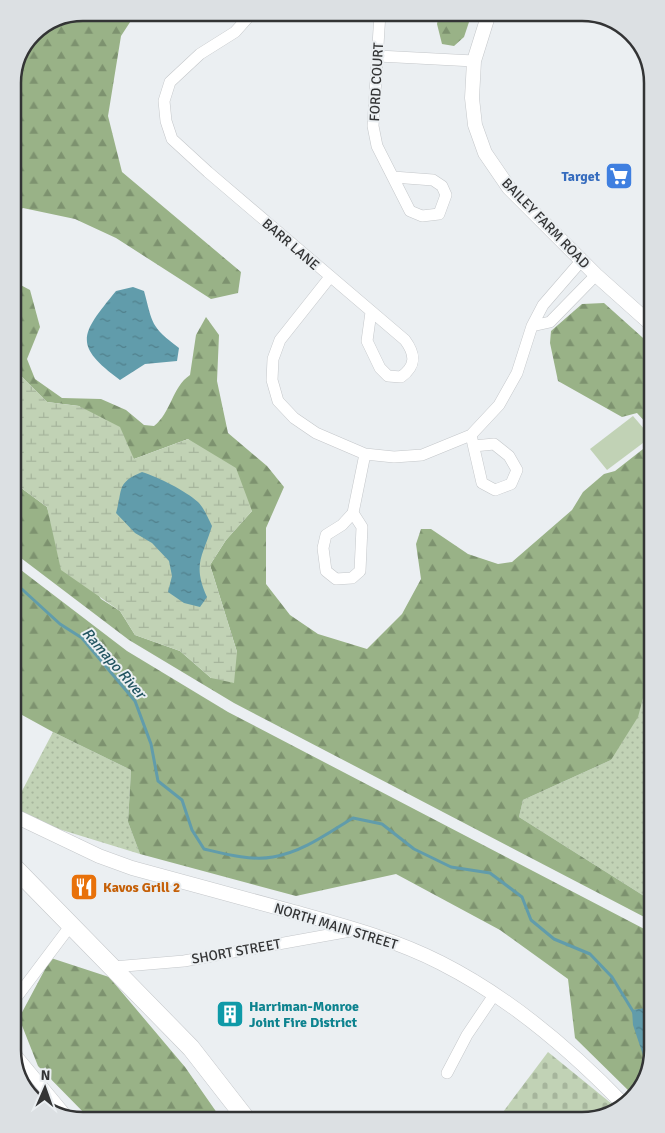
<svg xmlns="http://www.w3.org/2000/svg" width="665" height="1133" viewBox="0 0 665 1133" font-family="Signika,sans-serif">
  <defs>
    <pattern id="grass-dots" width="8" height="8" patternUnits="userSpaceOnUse" patternTransform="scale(1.25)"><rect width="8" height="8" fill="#c1d2b5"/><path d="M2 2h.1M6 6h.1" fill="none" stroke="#a6b59c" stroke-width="1.8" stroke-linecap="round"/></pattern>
    <pattern id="forest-firs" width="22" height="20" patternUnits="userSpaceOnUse" patternTransform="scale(1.25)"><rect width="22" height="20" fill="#99b287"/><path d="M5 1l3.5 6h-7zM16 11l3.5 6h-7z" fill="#7d926f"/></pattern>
    <pattern id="wetland-marsh" width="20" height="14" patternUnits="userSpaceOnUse" patternTransform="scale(1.25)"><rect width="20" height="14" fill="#c1d2b5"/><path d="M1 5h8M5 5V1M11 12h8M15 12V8" fill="none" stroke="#a6b59c"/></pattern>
    <pattern id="cemetery-stones" width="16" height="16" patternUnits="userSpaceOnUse" patternTransform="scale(1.25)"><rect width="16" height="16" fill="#c1d2b5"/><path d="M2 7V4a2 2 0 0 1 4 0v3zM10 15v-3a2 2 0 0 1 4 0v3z" fill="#a6b59c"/></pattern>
    <pattern id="water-ripples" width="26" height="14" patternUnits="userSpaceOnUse" patternTransform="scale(1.25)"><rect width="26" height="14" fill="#619cab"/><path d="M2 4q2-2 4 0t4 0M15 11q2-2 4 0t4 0" fill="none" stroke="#51808c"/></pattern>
  </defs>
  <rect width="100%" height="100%" fill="#ebeff2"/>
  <!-- grass -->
  <path fill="url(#grass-dots)" d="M652,664v206l-4,10 4,3v18l-133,-84 4,-17 88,-40z
    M53,732l78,38 -3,52 12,32 -127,-39v-7z"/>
  <!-- forest -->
  <path fill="url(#forest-firs)" d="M84,13h52l-15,23 -13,80 14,56 119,100 -3,21 -27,6 -95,-61 -41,-19 -52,-11 -10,6v-135l21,-46z
    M439,13h33l-8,24 -10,9 -12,-2 -5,-20z
    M13,281l17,9 10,37 -13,32 8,20 27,19 39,1 25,11 18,15 10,1c17,-13 18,-39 36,-51l6,-40 10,-18 13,18 -2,46 11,52 39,33 17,21 -18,41v56l24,31 28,19 49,15 35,-35 19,-35 -5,-35 5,-15h10l37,25 30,10 14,-2 60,-52 11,-18 21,-18 11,-3 37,-29v222l-14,53 -27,43 -88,40 -4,17 133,84v20l-418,-218 -105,-63 -116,-88v-70l34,25 8,27 46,65 19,12 15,24 45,16 31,27 26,-26 -27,-87 16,-25 26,-29 -64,-72 -54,20 -55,-53 -32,-4 -31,-31 -3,-15z
    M604,303l48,43v91l-4,-12 -11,-12 -15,4 -64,-36 -8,-38 1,-12 31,-27z
    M13,564l114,87 101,61 424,221c0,37 10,137 -19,162l-58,-57 -7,-59 -68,-49 -104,-56 -100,22 -156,-42 -12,-32 3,-52 -78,-38 -40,-22z
    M51,958l58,19 76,90 37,53h-131l-53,-54 -19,-48z"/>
  <!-- wetland -->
  <path fill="url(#wetland-marsh)" d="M13,356l3,15 31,31 32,4 41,21 14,32 54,-20 48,29 16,43 -26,29 -16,25 27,87 -3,31 -23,-5 -31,-27 -45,-16 -15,-24 -59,-41 -14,-63 -34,-25z"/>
  <!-- cemetery -->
  <path fill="url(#cemetery-stones)" d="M548,1052l64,52 -9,11 -22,5h-84z"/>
  <!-- park -->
  <path fill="#c1d2b5" d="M633,416l18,21 -44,33 -17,-21z"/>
  <!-- water -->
  <path fill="url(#water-ripples)" d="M133,287l11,4c9,33 6,35 35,57l-2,13 -32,3 -25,16c-48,-35 -39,-46 -4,-89z
    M142,472c16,5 44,19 56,30 6,6 10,16 14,24 -9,30 -20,38 -5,71l-7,10 -16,-4 -16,-11 4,-16 -3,-15 -17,-18 -17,-10 -19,-20c7,-24 0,-30 26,-41z
    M652,1007v43l-5,17 -14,-42 -1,-15z"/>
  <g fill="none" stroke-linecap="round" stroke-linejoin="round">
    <!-- stream -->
    <path stroke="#619cab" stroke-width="3" d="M13,581l47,43 22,14 53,63 16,43 7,37 24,19 10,30 12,19c21,5 47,12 69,8 30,-5 55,-24 80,-39l29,6 32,25 37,18 39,6 32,24 9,23 23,19 36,15 22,23 22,36"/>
    <!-- minor casing -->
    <g stroke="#c4c7ca" stroke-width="12">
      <path id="minor" d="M252,13l-17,19 -35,22 -30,28 -6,19 2,20 6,18 36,33 197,168c11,15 11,26 -4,37l-13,-1 -8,-8 -13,-27 4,-29
        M380,13l-7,113 4,20 33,65 12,5 17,-2 7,-19 -4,-9 -9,-6 -40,-3
        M378,56l96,5
        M330,277l-50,63 -7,19 -1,21 6,21 16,17 22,15 49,21 29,3 28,-2 49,-20 28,-30 18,-32 15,-47 11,-21 39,-45
        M532,326l18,-4 46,-47
        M471,435l11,48 13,7 16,-6 6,-14 -8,-14 -15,-12 -20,2
        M353,513l9,14 -2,44 -8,7 -16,1 -10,-8 -3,-23 3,-13 16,-10 11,-12 12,-59
        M113,967l71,-6 172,-31
        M13,1002l58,-77
        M13,1051l54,65
        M447,1073l20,-38 27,-40"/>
    </g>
    <!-- tertiary casing -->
    <g stroke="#c4c7ca" stroke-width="15">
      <path id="tertiary" d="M489,13l-15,48 -2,37 3,27 10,28 24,35 87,87 56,50
        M13,815l86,41 33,12c54,15 108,29 162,44 50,14 100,27 147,51 69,35 129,86 182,141"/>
    </g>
    <!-- primary casing -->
    <g stroke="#c4c7ca" stroke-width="19">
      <path id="primary" d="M13,866l178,182 56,72"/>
    </g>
    <!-- minor -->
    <use href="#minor" stroke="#fff" stroke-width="11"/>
    <!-- tertiary -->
    <use href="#tertiary" stroke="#fff" stroke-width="14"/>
    <!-- primary -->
    <use href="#primary" stroke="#fff" stroke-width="18"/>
  </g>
  <!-- icons -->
  <defs>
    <g id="supermarket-square" transform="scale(1.4375)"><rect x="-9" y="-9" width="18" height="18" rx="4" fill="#3f7fe0" stroke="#ebeff2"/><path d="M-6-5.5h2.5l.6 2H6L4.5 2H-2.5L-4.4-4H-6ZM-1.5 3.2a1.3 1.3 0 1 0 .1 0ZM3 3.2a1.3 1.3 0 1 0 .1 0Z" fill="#fff"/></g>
    <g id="restaurant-square" transform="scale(1.4375)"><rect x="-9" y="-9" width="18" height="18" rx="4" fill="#e8710a" stroke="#ebeff2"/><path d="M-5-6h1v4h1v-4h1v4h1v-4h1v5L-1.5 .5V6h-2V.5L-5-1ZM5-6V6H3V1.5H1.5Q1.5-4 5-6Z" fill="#fff"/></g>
    <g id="building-square" transform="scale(1.4375)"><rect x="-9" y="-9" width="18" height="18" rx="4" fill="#0f9aa8" stroke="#ebeff2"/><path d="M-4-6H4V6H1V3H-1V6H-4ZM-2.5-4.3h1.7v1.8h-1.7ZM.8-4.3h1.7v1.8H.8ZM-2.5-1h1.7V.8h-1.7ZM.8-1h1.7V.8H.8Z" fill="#fff"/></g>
  </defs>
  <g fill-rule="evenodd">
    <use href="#supermarket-square" x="619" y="176"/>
    <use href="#restaurant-square" x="84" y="887"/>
    <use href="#building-square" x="230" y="1014"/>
  </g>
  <g text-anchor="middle" stroke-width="4" stroke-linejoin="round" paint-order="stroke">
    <!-- street labels -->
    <g font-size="14" fill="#333435" stroke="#ebeff2">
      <text transform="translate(376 82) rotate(-87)" y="5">FORD COURT</text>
      <text transform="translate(546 223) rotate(46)" y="5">BAILEY FARM ROAD</text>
      <text transform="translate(291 244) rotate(41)" y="5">BARR LANE</text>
      <text transform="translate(336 926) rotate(17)" y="5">NORTH MAIN STREET</text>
      <text transform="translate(236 951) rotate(-10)" y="5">SHORT STREET</text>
    </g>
    <!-- shop labels -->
    <g font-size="14" font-weight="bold" fill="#366cbe" stroke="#ebeff2" text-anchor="end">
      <text x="600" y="181">Target</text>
    </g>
    <!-- food labels -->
    <g font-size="14" font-weight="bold" fill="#c56008" stroke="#ebeff2" text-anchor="start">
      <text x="103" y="892">Kavos Grill 2</text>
    </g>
    <!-- culture labels -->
    <g font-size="14" font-weight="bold" fill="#0d838f" stroke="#ebeff2" text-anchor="start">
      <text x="249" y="1011">Harriman-Monroe<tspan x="249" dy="16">Joint Fire District</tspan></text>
    </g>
    <!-- water labels -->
    <g font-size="15" font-style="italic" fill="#20535f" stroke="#ebeff2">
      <text transform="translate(114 663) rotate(49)" y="5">Ramapo River</text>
    </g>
  </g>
  <!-- crop -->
  <path d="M0 0H665V1133H0ZM83 21H582A62 62 0 0 1 644 83V1050A62 62 0 0 1 582 1112H83A62 62 0 0 1 21 1050V83A62 62 0 0 1 83 21Z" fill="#dce0e3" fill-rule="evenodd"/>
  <path fill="none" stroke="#333435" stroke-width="2.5" d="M83 21H582A62 62 0 0 1 644 83V1050A62 62 0 0 1 582 1112H83A62 62 0 0 1 21 1050V83A62 62 0 0 1 83 21Z"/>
  <!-- north arrow -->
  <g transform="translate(45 1088) rotate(2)" stroke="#ebeff2" stroke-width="4" paint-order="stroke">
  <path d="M0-4L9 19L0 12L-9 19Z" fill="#333435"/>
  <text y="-8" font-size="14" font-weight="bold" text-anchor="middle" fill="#333435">N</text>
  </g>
</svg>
